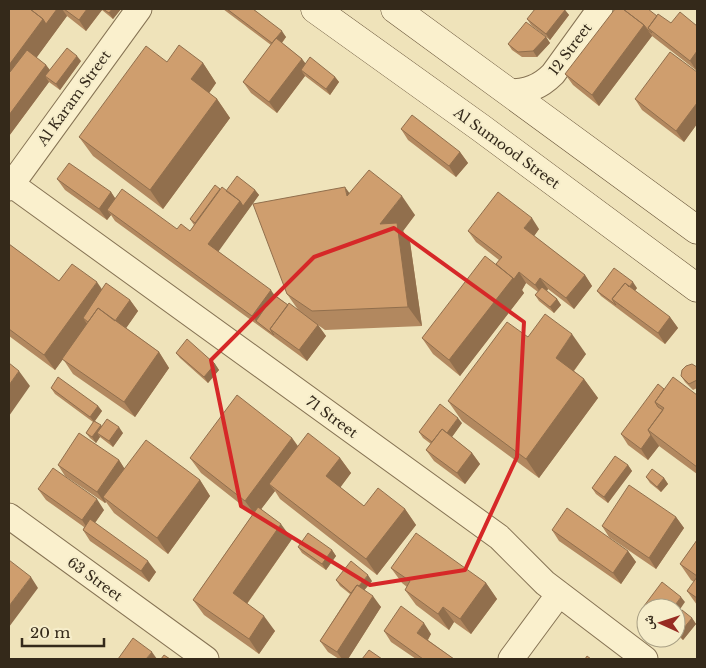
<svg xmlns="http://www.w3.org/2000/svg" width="706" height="668" viewBox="0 0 706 668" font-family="'Libre Baskerville','Noto Naskh Arabic',serif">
  <rect width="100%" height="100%" fill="#efe3ba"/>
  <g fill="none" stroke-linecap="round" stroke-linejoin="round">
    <!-- street casing -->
    <g stroke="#867354" stroke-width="27">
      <path id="street" d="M508,92c19,0 32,-5 45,-18l47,-65
        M11,184l488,353 46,46 100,76
        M9,188l130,-179
        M9,516l197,143
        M511,659l48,-65"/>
    </g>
    <!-- secondary casing -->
    <g stroke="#675338" stroke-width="29">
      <path id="secondary" d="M315,9l166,119 216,160
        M395,9l302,221"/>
    </g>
    <!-- street -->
    <use href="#street" stroke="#faf0cd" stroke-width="25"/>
    <!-- secondary -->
    <use href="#secondary" stroke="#faf0cd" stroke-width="28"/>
  </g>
  <!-- wall -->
  <path fill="#b2885f" d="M9,9h112l-8,10 -11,-9 -16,21 -19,-15 -31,42 10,7 4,5 31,-9 -21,29 -11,-8 -40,54z
    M223,9h30l33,28 -4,6 20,16 4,5 29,13 4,5 -9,13 -25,-19 -28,37 -26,-20 -8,-11 28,-37z
    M565,10l4,5 -19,25 -19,-15 -4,-6z
    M657,16l14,7 26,3v45l-45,-35 -53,70 -26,-21 -8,-11z
    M546,37l4,6 -13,14h-15l-10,-7 -4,-6z
    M167,62l36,1 13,20 -7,10 8,6 13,19 -67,91 -70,-53 -14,-19z
    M697,72v52l-13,18 -42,-32 -7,-11z
    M401,129l59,23 8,11 -12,14 -48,-37z
    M57,179l54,13 4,6 62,31 13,2 4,-6 -4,-6 30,-30 6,2 29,-1 4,5 -41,56 70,54 11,6 -12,-17 62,-101 66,22 -12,16 7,11 12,84 -97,4 -7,-5 8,11 -19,25 -192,-140 -4,-6 -4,5 -42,-30z
    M539,229l-5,7 51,39 7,11 -18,23 -26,-20 -1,2 10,8 4,6 -7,8 -15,-12 -4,-6 3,-3 -12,-9 -4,7 2,3 -64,83 -27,-22 -11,-16 74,-74 3,-4 -23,-18 -8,-11z
    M9,244l50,37 43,9 28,10 8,11 -12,17 33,24 10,16 -34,49 -62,-43 -10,-15 -8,11 -46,-34z
    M637,288l-2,3 35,26 8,11 -13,16 -64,-48 -4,-5z
    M528,337l58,17 -12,17 10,8 14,19 -59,80 -77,-57 -14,-20z
    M176,353l39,11 4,6 -11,13 -28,-25z
    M697,367v21l-4,2 -8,-8 -4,-6z
    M51,388l47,18 4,5 -7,10 7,6 21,6 -10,14 -13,-10 -4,6 -6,-5 -4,-5 7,-11 -38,-28z
    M664,389l33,6v79l-38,-28 -11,14 -20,-15 -7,-11z
    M462,423l-10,14 20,16 8,11 -15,20 -31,-23 -8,-11 5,-6 -8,-6 -4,-6z
    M292,438l6,8 42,12 11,15 -11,14 24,19 41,3 11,16 -39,50 -97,-76 -5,-8 -14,18 31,30 -45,65 28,27 -16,23 -55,-39 -11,-15 60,-86 -52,-41 -11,-15z
    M119,460l5,8 76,12 10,16 -42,58 -54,-41 -8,-11 -1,1 -40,-27 -7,-11z
    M628,465l4,6 -24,32 -12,-9 -4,-6z
    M646,477l18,1 4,6 -7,8 -11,-9z
    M38,489l66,21 -9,13 61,49 -7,10 -59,-41 -7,-11 1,-3 -38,-27z
    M676,517l8,11 -28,41 -47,-32 -7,-11z
    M552,530l76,21 8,11 -15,22 -62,-43z
    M697,540v65l-10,-14 7,-9 -3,-2 -11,-16z
    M298,547l34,3 4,6 -10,14 -24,-17z
    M391,568l95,15 11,16 -26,35 -17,-12 -5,8 -33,-25 -11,-15 2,-3 -5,-4z
    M336,580l36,1 -8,9 17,17 -33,52h-9l-11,-7 -8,-11 30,-47 -10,-8z
    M676,617l16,1 4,6 -13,16 -7,-6z
    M384,631l47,3 -3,6 26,19h-38l-25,-17z"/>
  <!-- shaded-wall -->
  <path fill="#916f4d" d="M57,9h5l5,7 -49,67 -9,-13v-5l34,-46z
    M87,9h14l1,1 -16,21 -7,-11z
    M112,9h9l-8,10 -4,-6z
    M565,10l4,5 -19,25 -4,-6z
    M644,25l8,11 -53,70 -7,-11z
    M282,31l4,6 -10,13 -4,-6z
    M546,37l4,6 -13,14 -4,-6z
    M697,51v20l-7,-10z
    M77,56l4,5 -21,29 -4,-6z
    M302,59l8,11h-9l4,6 -28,37 -8,-11z
    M203,63l13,20 -11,16 -14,-20z
    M46,65l8,11h-9l4,6 -40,54v-21z
    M335,77l4,5 -9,13 -4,-6z
    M217,99l13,19 -67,91 -13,-19z
    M697,103v21l-13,18 -8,-11z
    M460,152l8,11 -12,14 -7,-11z
    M345,187l14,19 -12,-10z
    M255,190l4,5 -43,60 -8,-11 32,-43z
    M111,192l7,11 -11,7 4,5 -4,5 -8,-11z
    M402,196l13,19 -12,16 7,11 12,84 -14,-19 -28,-83z
    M532,218l7,11 -7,10 -8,-11z
    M519,272l7,11 -4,7 2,3 -64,83 -11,-16 64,-82z
    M585,275l7,11 -18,23 -8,-11z
    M540,278l8,11 -5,7 -8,-11z
    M97,282l11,16 -25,20 5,7 -33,45 -11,-15z
    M633,282l4,6 -15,19 -5,-4z
    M271,290l7,11 -22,20 -4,-5z
    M557,299l4,6 -7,8 -4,-6z
    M130,300l8,11 -16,23 -8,-11z
    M670,317l8,11 -13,16 -7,-11z
    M318,325l8,11 -19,25 -8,-11z
    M572,334l14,20 -17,23 -13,-19z
    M159,352l10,16 -34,49 -11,-15z
    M215,364l4,6 -11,13 -4,-6z
    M19,371l11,15 -21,30v-31z
    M584,379l14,19 -59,80 -13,-19z
    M98,406l4,5 -8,11 -4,-5z
    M458,418l4,5 -21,29 -4,-6z
    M101,425l4,6 -8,2 3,4 -4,6 -4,-6z
    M119,427l4,6 -10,14 -4,-6z
    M651,435l8,11 -11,14 -7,-11z
    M292,438l11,16 -34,30 6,7 -19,25 -11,-15z
    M472,453l8,11 -15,20 -8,-11z
    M340,458l11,15 -14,19 -11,-16z
    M119,460l7,11 -23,26 3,5 -1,1 -8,-11z
    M628,465l4,6 -24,32 -4,-6z
    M664,478l4,6 -7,8 -4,-5z
    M200,480l10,16 -42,58 -11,-16z
    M97,499l7,11 -15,21 -7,-11z
    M405,509l11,16 -39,50 -11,-16z
    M676,517l8,11 -28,41 -7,-11z
    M281,524l11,15 -49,70 -10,-16z
    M332,550l4,6 -10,14 -4,-6z
    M628,551l8,11 -15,22 -8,-11z
    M148,561l8,11 -7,10 -8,-11z
    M368,575l4,6 -15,18 -4,-5z
    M31,577l7,11 -29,39v-21z
    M486,583l11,16 -26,35 -11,-15z
    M373,596l8,11 -33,52h-6l-5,-7z
    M681,597l4,5 -9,13v-7h-3z
    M443,607l11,15 -5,8 -11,-16z
    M264,616l11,15 -16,23 -10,-15z
    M692,618l4,6 -13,16 -4,-6z
    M424,623l7,11 -6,10 -8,-11z
    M152,652l5,7h-11z"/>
  <!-- building -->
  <path fill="#cf9e6e" stroke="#916f4d" d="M9,9h21l13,10 -34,46z
    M30,9h27l-11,15 -3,-5z
    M64,9h23l-8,11z
    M103,9h9l-3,4z
    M227,9h26l29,22 -10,12z
    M535,9h29l1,1 -19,24 -19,-15z
    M615,9h8l21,16 -52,70 -27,-21z
    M623,9h25l9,7 -9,12 4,5 -4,-3 -4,-5z
    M680,12l17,14v25l-7,10 -42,-33 10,-14 13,9z
    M526,22l20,15 -13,14 -15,1 -10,-8z
    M276,38l26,21 -33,43 -26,-20z
    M179,45l24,18 -12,16 26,20 -67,91 -71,-53 67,-91 21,16z
    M67,48l10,8 -21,28 -11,-8z
    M27,50l19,15 -37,50v-44l1,1z
    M670,52l27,20v31l-21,28 -41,-32z
    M310,57l25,20 -9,12 -25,-19z
    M412,115l48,37 -11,14 -48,-37z
    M69,163l42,29 -12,17 -42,-30z
    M369,170l33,26 -22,28 17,-1 11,84 -96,4 -25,-17 -34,-90 92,-17 2,9z
    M237,176l18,14 -12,16 -3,-5 -14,-10z
    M215,185l5,4 -25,34 -5,-4z
    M222,187l18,14 -32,43 63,46 -19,26 -145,-106 15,-21 55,40 4,-5 9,7z
    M498,192l34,26 -8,10 61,47 -19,23 -26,-20 -5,7 -16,-13 -5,7 -18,-15 6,-7 -34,-26z
    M9,244l50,37 13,-17 25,18 -53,73 -35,-26z
    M485,256l28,22 -64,82 -27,-22z
    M614,268l19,14 -4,5 -4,-4 -13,16 4,6 -19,-14z
    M106,283l24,17 -15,21 -17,-13 -10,14 -5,-4z
    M625,283l45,34 -12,16 -46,-34z
    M542,287l15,12 -7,8 -15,-12z
    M274,295l14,10 -18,24 4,6 -18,-14z
    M289,303l29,22 -19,25 -29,-21z
    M98,308l61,44 -35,50 -62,-43z
    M545,314l27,20 -16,24 28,21 -58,80 -78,-58 59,-79 21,15z
    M187,339l28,25 -11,13 -28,-24z
    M9,363l10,8 -10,14z
    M692,364l5,3v13l-8,4 -8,-8 1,-6 4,-4z
    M58,377l40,29 -8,11 -39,-29z
    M673,377l24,18v72l-49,-37 16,-22 -9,-6z
    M658,384l6,5 -9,13 3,5 5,3 -15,20 3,5 -10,14 -20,-15z
    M237,395l55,43 -47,63 -55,-43z
    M440,404l18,14 -11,15 -5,-4 -10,13 -13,-10z
    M107,419l12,8 -10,14 -12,-8z
    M94,421l7,4 -9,12 -6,-4z
    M442,429l30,24 -15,20 -31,-23z
    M79,433l40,27 -22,32 -39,-27z
    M308,433l32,25 -14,18 38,30 14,-18 27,21 -39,50 -97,-75z
    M146,440l54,40 -43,58 -54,-41z
    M615,456l13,9 -24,32 -12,-9z
    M53,468l44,31 -15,21 -44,-31z
    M652,469l12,9 -7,9 -11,-10z
    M629,485l47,32 -27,41 -47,-32z
    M258,507l23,17 -48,69 31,23 -15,23 -56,-39z
    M567,508l61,43 -15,22 -61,-43z
    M90,519l58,42 -7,10 -58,-41z
    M308,533l24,17 -10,14 -24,-17z
    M416,533l70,50 -26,36 -17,-12 -5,7 -33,-24 5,-9 -19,-13z
    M697,540v36l-17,-12z
    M9,560l22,17 -22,29z
    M351,561l17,14 -9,11 -2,-1 -6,8 -15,-13z
    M697,577v21l-10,-7z
    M662,582l19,15 -8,11h-27l-2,-2z
    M357,585l16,11 -36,56 -17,-11z
    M401,606l23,17 -7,10 37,26h-31l-39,-28z
    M682,610l10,8 -13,16 -3,-2v-15z
    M133,638l19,14 -6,7h-28z
    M369,650l13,9h-20z
    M164,655l6,4h-9z
    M587,656l4,3h-6z"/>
  <!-- marked area -->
  <path fill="none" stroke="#d62828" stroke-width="4" stroke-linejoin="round" d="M394,228l130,94 -7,135 -52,113 -95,15 -129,-79 -30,-146 103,-103z"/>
  <g text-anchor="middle" stroke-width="4" stroke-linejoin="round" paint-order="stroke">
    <!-- street labels -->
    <g font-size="14" fill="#34291a" stroke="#f6edca">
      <text transform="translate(570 49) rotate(-53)" y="5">12 Street</text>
      <text transform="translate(74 98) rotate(-54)" y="5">Al Karam Street</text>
      <text transform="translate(507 148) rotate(36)" y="5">Al Sumood Street</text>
      <text transform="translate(332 417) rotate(36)" y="5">71 Street</text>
      <text transform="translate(95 579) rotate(36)" y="5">63 Street</text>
    </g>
  </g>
  <!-- border -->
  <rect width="706" height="668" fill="none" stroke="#34291a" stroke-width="20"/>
  <!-- north arrow -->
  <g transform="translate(661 623) rotate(273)"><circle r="24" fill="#f6edca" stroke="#a89f84"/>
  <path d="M0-4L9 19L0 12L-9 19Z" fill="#972b22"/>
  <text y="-8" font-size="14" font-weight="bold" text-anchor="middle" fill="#34291a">ش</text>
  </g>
  <!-- scale -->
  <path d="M22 638v8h82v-8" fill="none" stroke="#34291a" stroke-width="2.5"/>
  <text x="30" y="638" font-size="15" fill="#34291a" stroke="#f6edca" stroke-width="4" paint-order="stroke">20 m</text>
</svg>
